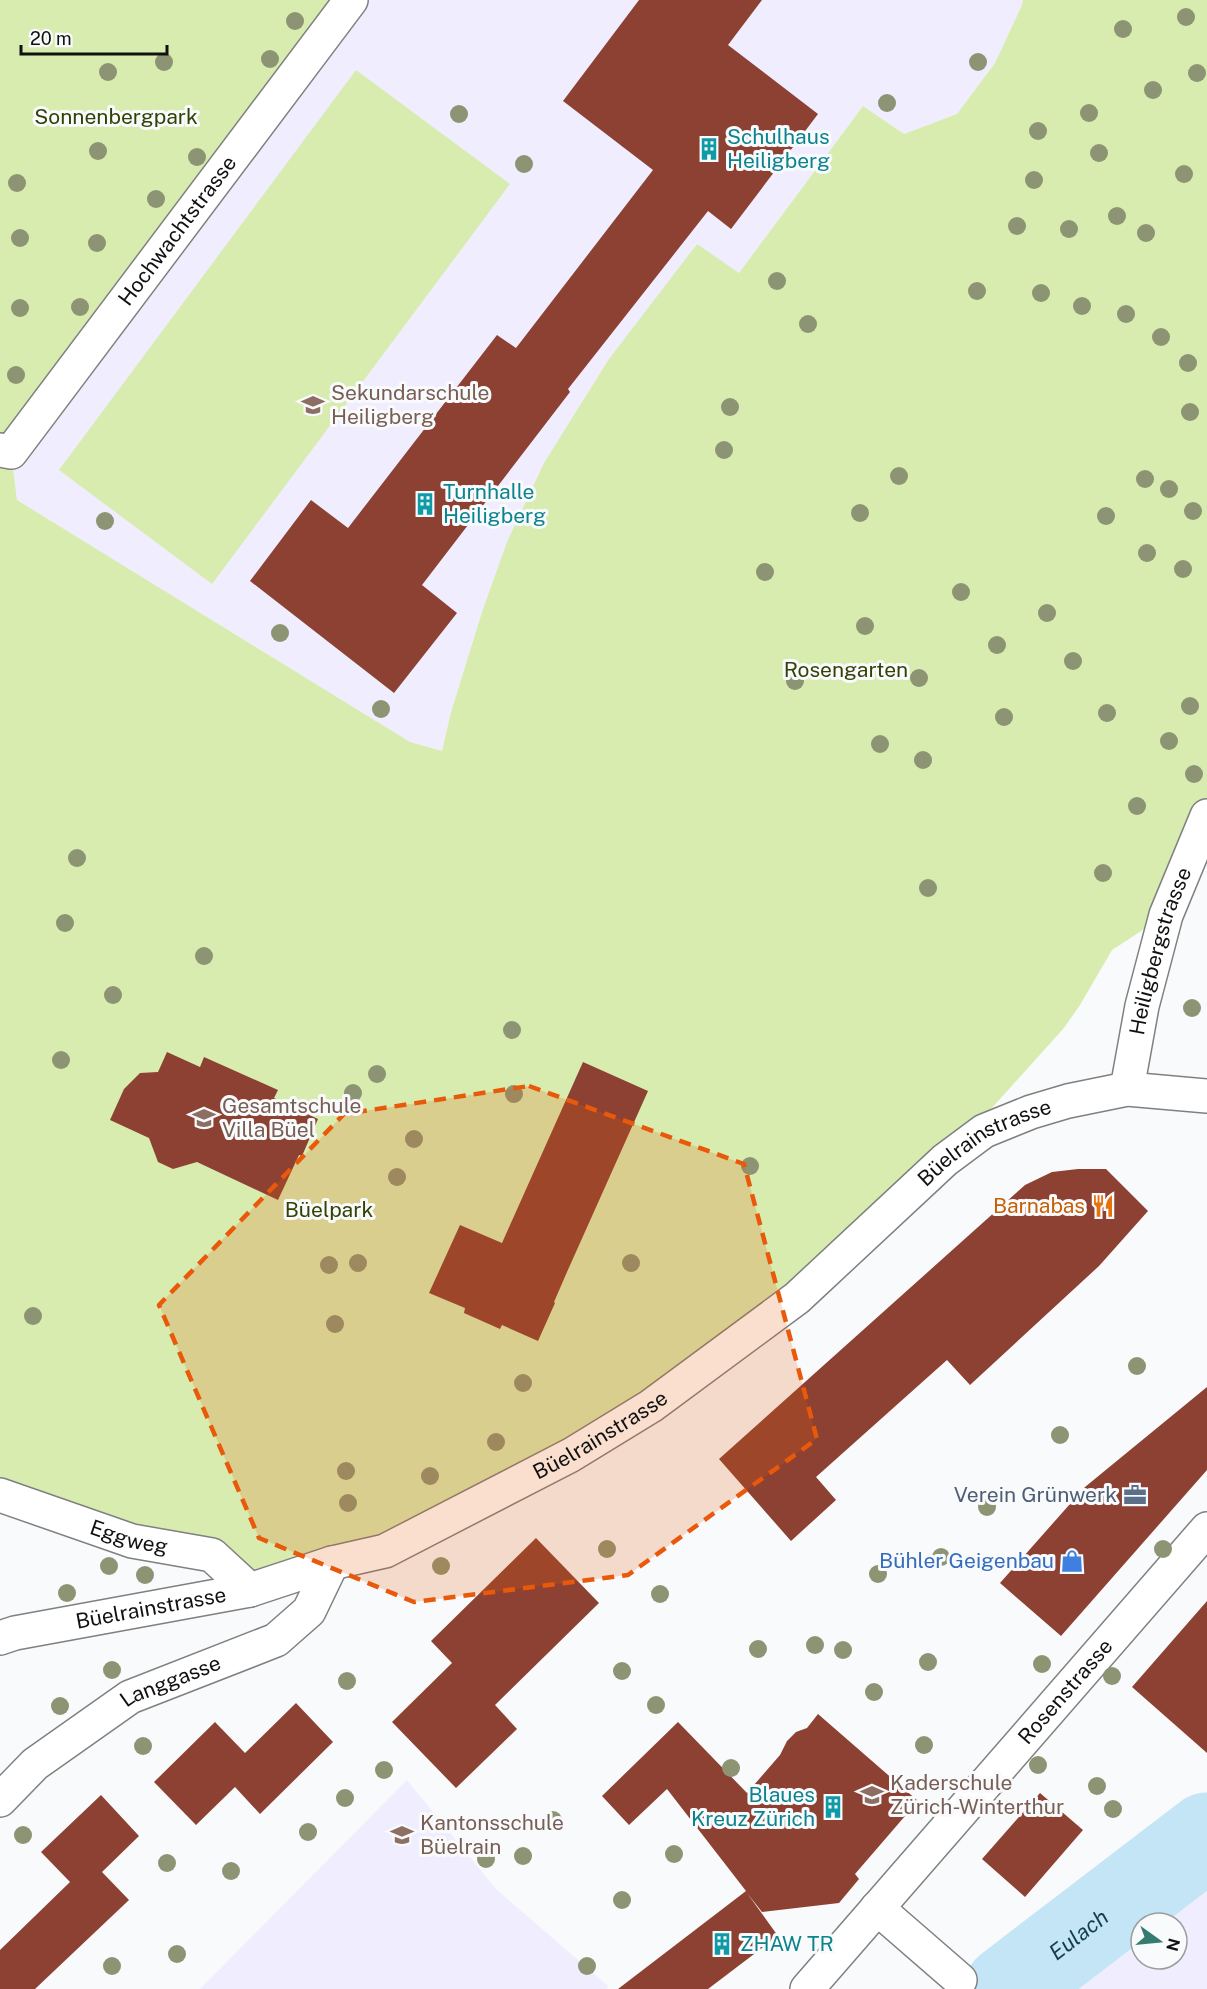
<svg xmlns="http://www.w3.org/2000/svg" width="1207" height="1989" viewBox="0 0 1207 1989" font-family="'Public Sans',sans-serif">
  <rect width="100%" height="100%" fill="#f8fafb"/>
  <!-- education -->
  <path fill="#f0edff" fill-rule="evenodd" d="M351,0h672l-1,5 -27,58 -38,51 -53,20 -41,-28 -124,167 -43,-29 -214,368 -31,100 -9,39 -32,-9 -393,-242 -6,-48z
    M407,1780l89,109 112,97 -1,3h-407z
    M1207,1864v125h-165zM1141,1923h36v36h-36z"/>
  <!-- green -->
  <path fill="#d8ecaf" d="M0,0h351l-340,452 6,48 393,242 32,9 9,-39 31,-100 25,-70 37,-79 65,-104 88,-115 42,29 124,-167 41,28 53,-20 38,-51 27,-58 1,-5h184v816l-41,99 -54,35 -32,55 -16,23 -119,132 -374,295 -321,135 -38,-35 -212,-60z
    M356,70l154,114 -298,400 -153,-114z
    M1207,1793v71l-165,125h-94z"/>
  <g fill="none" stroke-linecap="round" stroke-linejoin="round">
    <!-- river -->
    <path stroke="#c3e5f6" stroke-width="87" id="s1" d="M1007,1989l200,-153"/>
  </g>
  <!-- building -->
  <path fill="#8c4133" d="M639,0h123l-34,45 90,69 -87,115 -23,-18 -140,178 2,3 -148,193 35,28 -63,80 -144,-112 61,-81 37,28 149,-193 19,13 137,-178 -90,-69z
    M167,1052l33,15 4,-10 74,33 -4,8 44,21 -16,37 -3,-1 -21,45 -81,-38 -24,7 -15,-7 -9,-24 -39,-18 14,-31 16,-16 18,-1z
    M583,1062l65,29 -81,181 -13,30 1,1 -17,38 -36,-16 -2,4 -36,-16 1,-5 -36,-15 31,-68 42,18z
    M1078,1169h28l42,42 -49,55 -129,119 -23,-25 -131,117 20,23 -45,41 -72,-82 306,-274 27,-13z
    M1207,1387v83l-146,166 -61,-53 85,-96z
    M536,1538l63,65 -104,102 22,24 -61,59 -64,-66 60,-59 -21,-22z
    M1207,1601v152l-75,-66z
    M296,1703l37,39 -73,72 -25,-27 -39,38 -42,-43 61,-60 30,31z
    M818,1714l100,87 -63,73 4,5 -20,24 -77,9 -15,-19 31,43 -70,53h-90l128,-98 -79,-102 -38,36 -27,-29 76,-74 69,71 33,-38 7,-14 9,-9 11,-4z
    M1040,1793l43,37 -58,67 -43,-38z
    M101,1795l38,41 -37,36 27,28 -94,89h-35v-39l70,-68 -29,-30z"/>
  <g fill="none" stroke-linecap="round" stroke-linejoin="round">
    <!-- minor casing -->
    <g stroke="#7f8081" stroke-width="36">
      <g id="minor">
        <path id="s2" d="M0,450l11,2 340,-452"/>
        <path id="s3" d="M1127,1089l15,-83 24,-91 41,-99"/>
        <path id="s4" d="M0,1495l132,46 80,14 38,35"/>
        <path id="s5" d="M0,1638l15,-5 235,-43 82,-27 53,-12 186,-96 80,-49 146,-108 148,-138 39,-29 47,-19 37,-11 59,-12 80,7"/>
        <path id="s6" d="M0,1800l35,-36 95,-67 146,-57 33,-29 23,-48"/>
        <path d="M877,1908l83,72"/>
        <path id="s7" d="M807,1989l400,-460"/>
      </g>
    </g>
    <!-- minor -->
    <use href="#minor" stroke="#fff" stroke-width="33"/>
  </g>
  <!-- trees -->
  <g fill="#8c9474">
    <circle cx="1186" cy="17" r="9"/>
    <circle cx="295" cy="21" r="9"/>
    <circle cx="1123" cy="29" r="9"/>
    <circle cx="270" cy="59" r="9"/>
    <circle cx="164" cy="62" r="9"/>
    <circle cx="978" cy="62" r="9"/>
    <circle cx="108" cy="72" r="9"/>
    <circle cx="1197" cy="73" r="9"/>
    <circle cx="1153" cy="90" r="9"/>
    <circle cx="887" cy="103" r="9"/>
    <circle cx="1089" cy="113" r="9"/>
    <circle cx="459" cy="114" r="9"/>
    <circle cx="1038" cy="131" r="9"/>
    <circle cx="98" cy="151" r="9"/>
    <circle cx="1099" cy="153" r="9"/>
    <circle cx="197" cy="157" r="9"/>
    <circle cx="524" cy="164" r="9"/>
    <circle cx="1184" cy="174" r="9"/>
    <circle cx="1034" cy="180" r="9"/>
    <circle cx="17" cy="183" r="9"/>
    <circle cx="156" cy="199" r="9"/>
    <circle cx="1117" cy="216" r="9"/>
    <circle cx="1017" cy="226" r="9"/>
    <circle cx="1069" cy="229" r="9"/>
    <circle cx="1146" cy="233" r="9"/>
    <circle cx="20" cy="238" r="9"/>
    <circle cx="97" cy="243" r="9"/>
    <circle cx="777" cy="281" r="9"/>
    <circle cx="977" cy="291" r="9"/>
    <circle cx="1041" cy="293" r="9"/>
    <circle cx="1082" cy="306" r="9"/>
    <circle cx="80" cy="307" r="9"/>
    <circle cx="20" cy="308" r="9"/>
    <circle cx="1126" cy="314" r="9"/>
    <circle cx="808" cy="324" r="9"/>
    <circle cx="1161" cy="337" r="9"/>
    <circle cx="1188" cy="363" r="9"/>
    <circle cx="16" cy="375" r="9"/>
    <circle cx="730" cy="407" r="9"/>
    <circle cx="1190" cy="412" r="9"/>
    <circle cx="724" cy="450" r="9"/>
    <circle cx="899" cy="476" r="9"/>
    <circle cx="1145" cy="479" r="9"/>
    <circle cx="1169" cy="489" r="9"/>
    <circle cx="1193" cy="511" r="9"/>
    <circle cx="860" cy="513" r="9"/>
    <circle cx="1106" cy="516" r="9"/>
    <circle cx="105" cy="521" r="9"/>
    <circle cx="1147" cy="553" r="9"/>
    <circle cx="1183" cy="569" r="9"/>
    <circle cx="765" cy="572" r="9"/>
    <circle cx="961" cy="592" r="9"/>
    <circle cx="1047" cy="613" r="9"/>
    <circle cx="865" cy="626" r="9"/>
    <circle cx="280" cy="633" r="9"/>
    <circle cx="997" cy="645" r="9"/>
    <circle cx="1073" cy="661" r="9"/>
    <circle cx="919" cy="678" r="9"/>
    <circle cx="795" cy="681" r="9"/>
    <circle cx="1190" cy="706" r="9"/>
    <circle cx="381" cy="709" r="9"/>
    <circle cx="1107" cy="713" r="9"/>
    <circle cx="1004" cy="717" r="9"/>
    <circle cx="1169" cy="741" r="9"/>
    <circle cx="880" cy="744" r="9"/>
    <circle cx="923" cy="760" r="9"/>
    <circle cx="1194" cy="774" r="9"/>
    <circle cx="1137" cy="806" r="9"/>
    <circle cx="77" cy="858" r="9"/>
    <circle cx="1103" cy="873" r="9"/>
    <circle cx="928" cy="888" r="9"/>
    <circle cx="65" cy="923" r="9"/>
    <circle cx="204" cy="956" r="9"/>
    <circle cx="113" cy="995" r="9"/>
    <circle cx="1192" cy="1008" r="9"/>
    <circle cx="512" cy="1030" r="9"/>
    <circle cx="61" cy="1060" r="9"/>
    <circle cx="377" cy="1074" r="9"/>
    <circle cx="353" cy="1093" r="9"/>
    <circle cx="514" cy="1094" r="9"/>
    <circle cx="414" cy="1139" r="9"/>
    <circle cx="750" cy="1166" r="9"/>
    <circle cx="397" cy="1177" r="9"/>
    <circle cx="358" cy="1263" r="9"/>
    <circle cx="631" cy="1263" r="9"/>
    <circle cx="329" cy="1265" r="9"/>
    <circle cx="33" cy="1316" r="9"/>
    <circle cx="335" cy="1324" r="9"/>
    <circle cx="1137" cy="1366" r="9"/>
    <circle cx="523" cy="1383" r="9"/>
    <circle cx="1060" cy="1435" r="9"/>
    <circle cx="496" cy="1442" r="9"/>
    <circle cx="346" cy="1471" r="9"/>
    <circle cx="430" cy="1476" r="9"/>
    <circle cx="348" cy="1503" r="9"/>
    <circle cx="987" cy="1507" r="9"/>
    <circle cx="607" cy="1549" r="9"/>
    <circle cx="1163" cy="1549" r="9"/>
    <circle cx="941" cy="1557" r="9"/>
    <circle cx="109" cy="1566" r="9"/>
    <circle cx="441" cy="1566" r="9"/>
    <circle cx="878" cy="1574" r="9"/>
    <circle cx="145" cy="1575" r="9"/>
    <circle cx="67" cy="1593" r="9"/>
    <circle cx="660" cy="1594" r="9"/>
    <circle cx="815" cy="1645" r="9"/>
    <circle cx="758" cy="1649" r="9"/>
    <circle cx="843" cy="1650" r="9"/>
    <circle cx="928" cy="1662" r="9"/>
    <circle cx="1042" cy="1664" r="9"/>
    <circle cx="112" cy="1670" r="9"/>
    <circle cx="622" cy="1671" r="9"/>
    <circle cx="1112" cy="1676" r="9"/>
    <circle cx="347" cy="1681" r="9"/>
    <circle cx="874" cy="1692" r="9"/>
    <circle cx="656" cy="1705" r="9"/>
    <circle cx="60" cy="1706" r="9"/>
    <circle cx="924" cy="1745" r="9"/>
    <circle cx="143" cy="1746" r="9"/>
    <circle cx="1038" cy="1765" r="9"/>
    <circle cx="731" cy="1768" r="9"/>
    <circle cx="384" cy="1770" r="9"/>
    <circle cx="1097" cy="1786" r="9"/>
    <circle cx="345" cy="1798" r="9"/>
    <circle cx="1113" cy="1809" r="9"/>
    <circle cx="553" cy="1820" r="9"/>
    <circle cx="308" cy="1832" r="9"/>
    <circle cx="23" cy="1835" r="9"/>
    <circle cx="674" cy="1854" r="9"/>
    <circle cx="523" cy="1856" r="9"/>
    <circle cx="486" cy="1859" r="9"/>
    <circle cx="167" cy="1863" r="9"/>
    <circle cx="231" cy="1871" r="9"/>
    <circle cx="622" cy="1900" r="9"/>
    <circle cx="177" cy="1954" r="9"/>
    <circle cx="112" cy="1966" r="9"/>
    <circle cx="587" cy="1966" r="9"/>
  </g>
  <!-- marked area -->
  <path fill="#e8590c" fill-opacity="0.2" stroke="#e8590c" stroke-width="4.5" stroke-dasharray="12 8" stroke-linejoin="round" d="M529,1086l215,78 73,275 -189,136 -214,27 -155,-64 -100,-233 185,-191z"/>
  <!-- icons -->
  <defs>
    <g id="building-bare" transform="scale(1.8)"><path d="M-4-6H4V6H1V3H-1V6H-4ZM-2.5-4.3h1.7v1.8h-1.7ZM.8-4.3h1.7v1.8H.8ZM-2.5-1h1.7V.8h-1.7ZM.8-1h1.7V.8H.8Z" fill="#0f9aa8" stroke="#f8fafb" stroke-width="2.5" paint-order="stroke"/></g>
    <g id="school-bare" transform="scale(1.8)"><path d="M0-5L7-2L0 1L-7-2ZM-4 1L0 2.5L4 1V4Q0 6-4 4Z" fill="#8d6e63" stroke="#f8fafb" stroke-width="2.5" paint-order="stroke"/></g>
    <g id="restaurant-bare" transform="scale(1.8)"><path d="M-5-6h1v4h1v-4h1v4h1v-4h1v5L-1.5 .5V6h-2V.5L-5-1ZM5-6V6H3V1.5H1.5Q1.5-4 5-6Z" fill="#e8710a" stroke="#f8fafb" stroke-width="2.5" paint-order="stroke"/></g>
    <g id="office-bare" transform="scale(1.8)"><path d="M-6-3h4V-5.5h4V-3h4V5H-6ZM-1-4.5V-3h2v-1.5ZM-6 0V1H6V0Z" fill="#5c6f8a" stroke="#f8fafb" stroke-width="2.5" paint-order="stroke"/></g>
    <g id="shop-bare" transform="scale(1.8)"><path d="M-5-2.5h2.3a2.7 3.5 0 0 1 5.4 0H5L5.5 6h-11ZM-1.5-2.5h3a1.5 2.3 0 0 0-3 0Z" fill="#3f7fe0" stroke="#f8fafb" stroke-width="2.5" paint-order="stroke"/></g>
    <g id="university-bare" transform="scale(1.8)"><path d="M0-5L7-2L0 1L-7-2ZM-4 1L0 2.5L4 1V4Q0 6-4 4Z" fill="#8d6e63" stroke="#f8fafb" stroke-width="2.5" paint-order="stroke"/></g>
  </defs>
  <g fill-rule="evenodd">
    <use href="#building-bare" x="709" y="149"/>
    <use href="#school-bare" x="313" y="405"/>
    <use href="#building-bare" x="425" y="504"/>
    <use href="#school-bare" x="204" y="1118"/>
    <use href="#restaurant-bare" x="1103" y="1206"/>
    <use href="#office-bare" x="1135" y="1495"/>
    <use href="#shop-bare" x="1072" y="1561"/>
    <use href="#university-bare" x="872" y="1795"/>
    <use href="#building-bare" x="833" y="1807"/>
    <use href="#school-bare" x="402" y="1835"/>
    <use href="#building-bare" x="722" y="1944"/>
  </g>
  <g text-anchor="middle" stroke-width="6" stroke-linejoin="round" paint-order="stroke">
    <!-- park labels -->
    <g font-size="21" fill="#334105" stroke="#f8fafb">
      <text x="116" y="124">Sonnenbergpark</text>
      <text x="846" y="677">Rosengarten</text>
      <text x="329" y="1217">Büelpark</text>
    </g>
    <!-- culture labels -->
    <g font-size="21" fill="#0d838f" stroke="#f8fafb" text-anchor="start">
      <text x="727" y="144">Schulhaus<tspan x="727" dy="24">Heiligberg</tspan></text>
      <text x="443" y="499">Turnhalle<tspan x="443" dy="24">Heiligberg</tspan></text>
      <text x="815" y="1802" text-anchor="end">Blaues<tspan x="815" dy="24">Kreuz Zürich</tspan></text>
      <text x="740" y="1951">ZHAW TR</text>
    </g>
    <!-- street labels -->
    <g font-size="21" fill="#101111" stroke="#f8fafb">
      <text dy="7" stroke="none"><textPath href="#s2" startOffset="288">Hochwachtstrasse</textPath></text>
      <text dy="7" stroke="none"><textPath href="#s3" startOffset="142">Heiligbergstrasse</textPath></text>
      <text dy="7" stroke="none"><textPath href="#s5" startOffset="1126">Büelrainstrasse</textPath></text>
      <text dy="7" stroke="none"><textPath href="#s5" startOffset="640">Büelrainstrasse</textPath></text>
      <text dy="7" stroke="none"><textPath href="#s4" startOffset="136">Eggweg</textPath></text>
      <text dy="7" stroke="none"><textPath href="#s5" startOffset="154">Büelrainstrasse</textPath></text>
      <text dy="7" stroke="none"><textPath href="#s6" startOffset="210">Langgasse</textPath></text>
      <text dy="7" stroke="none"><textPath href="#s7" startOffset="394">Rosenstrasse</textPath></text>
    </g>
    <!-- education labels -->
    <g font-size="21" fill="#785e54" stroke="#f8fafb" text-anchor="start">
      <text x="331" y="400">Sekundarschule<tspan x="331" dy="24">Heiligberg</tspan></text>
      <text x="222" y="1113">Gesamtschule<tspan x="222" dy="24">Villa Büel</tspan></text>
      <text x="890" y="1790">Kaderschule<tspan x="890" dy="24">Zürich-Winterthur</tspan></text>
      <text x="420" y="1830">Kantonsschule<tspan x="420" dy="24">Büelrain</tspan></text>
    </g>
    <!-- food labels -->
    <g font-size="21" fill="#c56008" stroke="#f8fafb" text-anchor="end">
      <text x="1085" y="1213">Barnabas</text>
    </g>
    <!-- service labels -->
    <g font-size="21" fill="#4e5e75" stroke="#f8fafb" text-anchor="end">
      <text x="1117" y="1502">Verein Grünwerk</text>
    </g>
    <!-- shop labels -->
    <g font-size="21" fill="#366cbe" stroke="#f8fafb" text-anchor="end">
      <text x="1054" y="1568">Bühler Geigenbau</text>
    </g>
    <!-- water labels -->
    <g font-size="22" font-style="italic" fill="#133d4e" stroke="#f8fafb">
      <text dy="8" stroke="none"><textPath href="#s1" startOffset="90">Eulach</textPath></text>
    </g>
  </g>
  <!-- north arrow -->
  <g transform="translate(1159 1941) rotate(105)"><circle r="28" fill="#f8fafb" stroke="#9b9d9d" stroke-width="1.5"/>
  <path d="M0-4.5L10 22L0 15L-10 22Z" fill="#357b70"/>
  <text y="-9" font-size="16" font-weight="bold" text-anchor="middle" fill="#101111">N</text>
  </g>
  <!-- scale -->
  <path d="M21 45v9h146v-9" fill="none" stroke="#101111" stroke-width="3"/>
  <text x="30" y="45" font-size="18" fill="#101111" stroke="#f8fafb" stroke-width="4.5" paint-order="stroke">20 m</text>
</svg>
